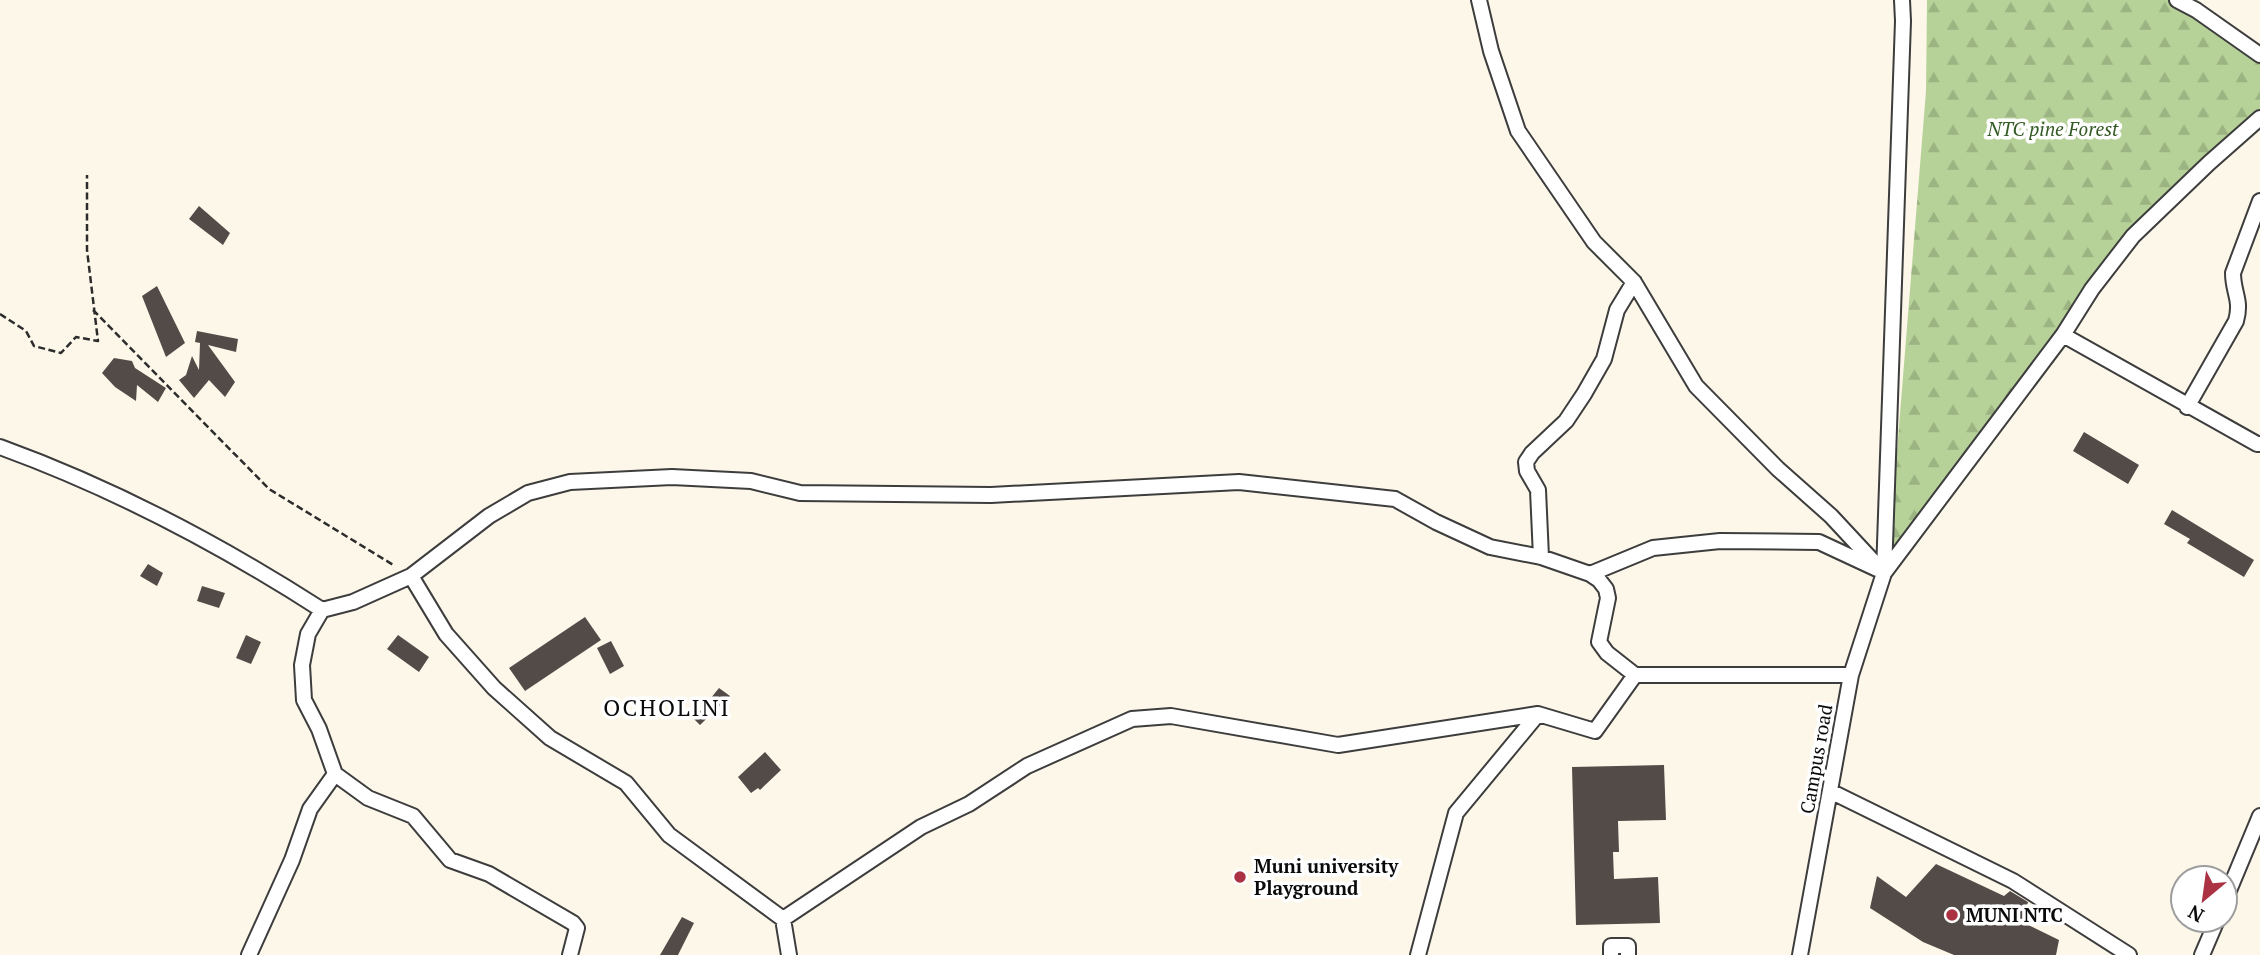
<svg xmlns="http://www.w3.org/2000/svg" width="2260" height="955" viewBox="0 0 2260 955" font-family="'PT Serif',serif">
  <defs>
    <pattern id="forest-firs" width="22" height="20" patternUnits="userSpaceOnUse" patternTransform="scale(1.75)"><rect width="22" height="20" fill="#b7d299"/><path d="M5 1l3.5 6h-7zM16 11l3.5 6h-7z" fill="#9cb382"/></pattern>
  </defs>
  <rect width="100%" height="100%" fill="#fdf7ea"/>
  <!-- forest -->
  <path fill="url(#forest-firs)" d="M1927,0h246l87,60v55l-139,127 -64,93 -169,228 38,-472z"/>
  <!-- building -->
  <path fill="#524b48" d="M199,206l31,27 -7,12 -34,-26z
    M157,286l28,57 -19,14 -24,-61z
    M197,331l41,8 -2,13 -28,-7 27,37 -10,15 -16,-17 -15,18 -15,-18 7,-5 6,-19 7,14 1,-27 -5,-1z
    M114,358l18,3 3,7 31,20 -8,14 -21,-17 -1,16 -21,-14 -13,-14z
    M2084,432l55,33 -11,19 -55,-33z
    M2172,510l82,50 -10,17 -57,-34 3,-4 -26,-15z
    M148,564l15,9 -6,13 -17,-10z
    M202,586l23,7 -6,15 -22,-7z
    M585,617l16,23 -76,51 -16,-23z
    M246,635l15,7 -10,22 -15,-6z
    M398,635l31,22 -10,15 -32,-23z
    M611,641l13,25 -14,8 -13,-26z
    M719,688l11,8 -30,29 -6,-6z
    M765,752l16,18 -21,20 -2,-2 -7,5 -13,-16z
    M1664,765l2,55 -48,1 1,31h-6l1,27 44,-2 2,46 -84,2 -4,-158z
    M1936,864l68,32 6,-5 18,11 -6,20 37,18 -3,15h-102l-31,-13 -53,-34 7,-32 29,21z
    M682,917l12,6 -16,32h-18z"/>
  <g fill="none" stroke-linecap="round" stroke-linejoin="round">
    <!-- minor casing -->
    <g stroke="#3d3d3d" stroke-width="18">
      <path id="minor" d="M1479,0l12,51 27,80 76,111 40,40 62,104 82,83 53,47 53,57
        M2177,0l19,10 64,45
        M2063,335l29,-46 41,-53 76,-73 51,-45
        M2187,407l49,-86c6,-21 -3,-28 -3,-48l27,-72
        M0,447c113,41 221,98 322,163l31,-8 58,-26 35,58 48,54 56,50 76,45 43,52 114,84 6,36
        M1541,557l-3,-67 -11,-19 -1,-9 6,-9 34,-32 18,-27 20,-35 13,-49 17,-28
        M1884,573l179,-238 194,109h3
        M1590,574l63,-26 67,-7 99,1 58,27
        M411,576l78,-60 39,-23 42,-11 102,-5 79,4 49,12 191,2 248,-13 156,17 41,23 54,25 51,10 49,17 9,6 7,9 2,9 -9,44 8,11 28,22
        M322,610l-14,24 -6,31 2,35 15,29 16,45 33,24 45,18 37,44 39,14 84,49 4,5 -7,27
        M1830,791l183,90 116,74
        M2225,900l35,-84
        M783,919l138,-92 48,-23 58,-38 105,-47 39,-3 167,29 200,-31 57,17 40,-56h216
        M249,955l43,-95 18,-51 25,-35
        M1418,955l38,-142 82,-99
        M1611,955v-9h17v9
        M1800,955l51,-280 33,-102 19,-552 -1,-21
        M2202,955l15,-35"/>
    </g>
    <!-- path -->
    <path stroke="#2c2c2c" stroke-width="2.5" stroke-dasharray="7 3.5" stroke-linecap="butt" d="M93,310l176,179 126,77
      M0,314l26,17 8,15 27,7 15,-16 22,4 -11,-91v-75"/>
    <!-- minor -->
    <use href="#minor" stroke="#fff" stroke-width="14"/>
  </g>
  <!-- markers -->
  <g fill="#aa3243" stroke="#fff" stroke-width="2.5">
    <circle cx="1240" cy="877" r="7"/>
    <circle cx="1952" cy="915" r="7"/>
  </g>
  <g text-anchor="middle" stroke-width="7" stroke-linejoin="round" paint-order="stroke">
    <!-- park labels -->
    <g font-size="19" font-style="italic" fill="#335a23" stroke="#fff">
      <text x="2053" y="136">NTC pine Forest</text>
    </g>
    <!-- street labels -->
    <g font-size="19" fill="#0a0a0a" stroke="#fff">
      <text transform="translate(1816 759) rotate(-80)" y="7">Campus road</text>
    </g>
    <!-- poi labels -->
    <g font-size="19" font-weight="bold" fill="#0a0a0a" stroke="#fff" text-anchor="start">
      <text x="1254" y="873">Muni university<tspan x="1254" dy="22">Playground</tspan></text>
      <text x="1966" y="922">MUNI NTC</text>
    </g>
    <!-- quarter labels -->
    <g font-size="23" letter-spacing="2" fill="#0a0a0a" stroke="#fff">
      <text x="667" y="716">OCHOLINI</text>
    </g>
  </g>
  <!-- north arrow -->
  <g transform="translate(2204 899) rotate(209)"><circle r="33" fill="#ffffff" stroke="#9d9d9d" stroke-width="2"/>
  <path d="M0-5L12 26L0 18L-12 26Z" fill="#aa3243"/>
  <text y="-10" font-size="19" font-weight="bold" text-anchor="middle" fill="#0a0a0a">N</text>
  </g>
</svg>
